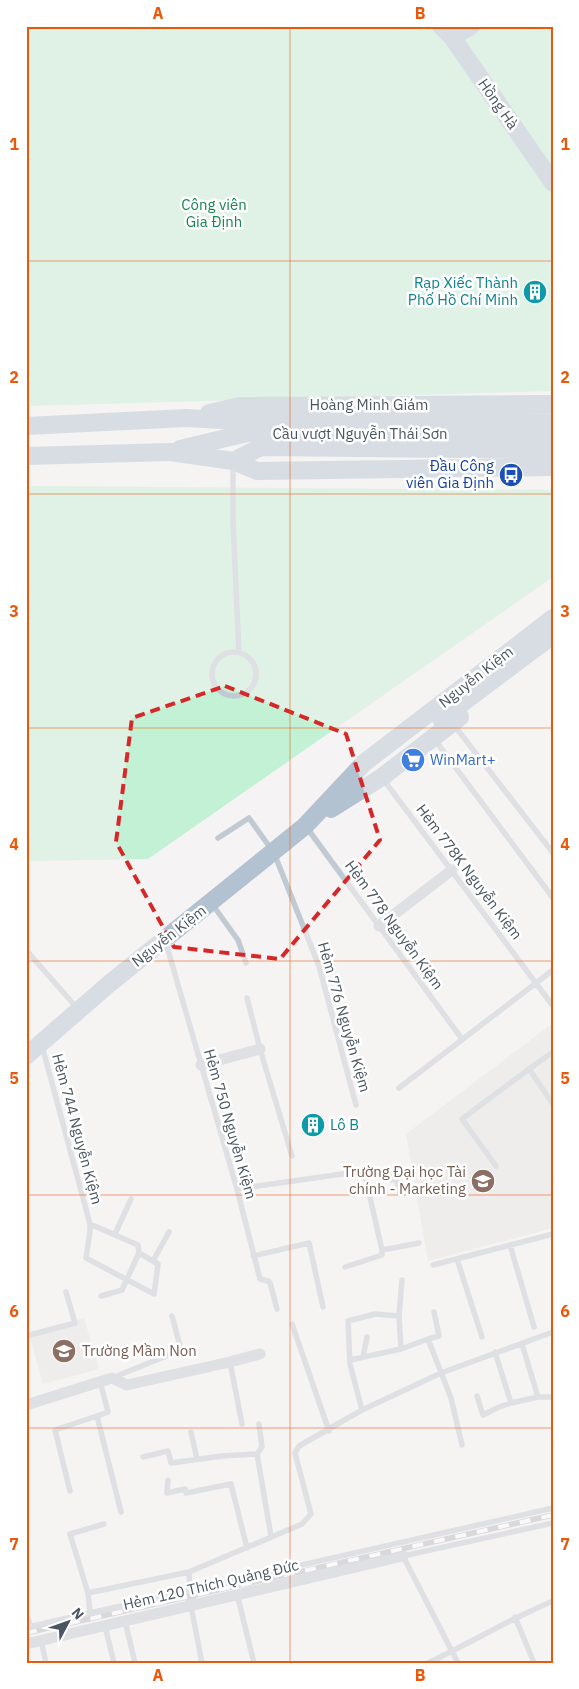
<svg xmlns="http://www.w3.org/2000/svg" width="579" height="1689" viewBox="0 0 579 1689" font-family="'IBM Plex Sans',sans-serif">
  <rect width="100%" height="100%" fill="#f5f3f3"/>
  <!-- education -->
  <path fill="#e6e4e5" d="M553,1023v205l-125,33 -22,-127z
    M84,1318l15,51 -56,15 -14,-50z"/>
  <!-- green -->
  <path fill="#c3f1d5" d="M26,26h527v365l-527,15z
    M26,486l527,4v87l-405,282 -122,2z"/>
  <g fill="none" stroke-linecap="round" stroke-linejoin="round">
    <!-- lane -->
    <path stroke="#c1cad2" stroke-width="5.5" d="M233,465v57l6,130
      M212 674a22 22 0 1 1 44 0a22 22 0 1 1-44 0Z
      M454,725l99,128
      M435,740l118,158
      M383,779l170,227
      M307,828l155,211
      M218,838l31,-20 25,35 45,113 37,139
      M212,904l26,36 8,23
      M166,943l71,246 23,90 8,2 2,2 7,26
      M26,950l51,58
      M247,998l13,51 32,107
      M42,1046l48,178v7l-4,27 68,36 4,-30 -19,-11 -1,-8 -48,-21
      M529,1069l24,-17
      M399,1088l154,-118
      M496,1166l-34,-47 67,-50 24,35
      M365,1176l25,-7 2,11 4,-2 4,16
      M237,1189l127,-18 18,79 37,-7
      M115,1234l16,-35
      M510,1245l24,82
      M253,1256l56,-13 14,64
      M457,1259l25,78
      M153,1261l16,-29
      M433,1265l120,-31
      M345,1267l37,-12v-5
      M101,1296l21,-6 17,-37
      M292,1324l37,107
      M26,1336l49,-13 -9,-31
      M428,1339l11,-3 -5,-24
      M401,1349l27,-10 23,59 11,47
      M495,1352l16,51 27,-6 -16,-53
      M363,1357l4,-20
      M350,1360l51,-11 -2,-33
      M230,1362l12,62
      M112,1378l69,-28 -9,-34
      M100,1381l8,31 -11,4 24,96
      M477,1396l6,19 16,-8 12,-4
      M538,1397h15
      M362,1410l-12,-46 -2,-43 27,-7 24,2 3,-36
      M191,1432l6,27
      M257,1454l14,82
      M143,1457l25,-6 3,12 51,-7 35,-2 5,-7 -3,-23
      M168,1480l-1,13 18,-4 1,4 45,-9 16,64
      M70,1491l-15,-61 42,-14
      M190,1589l-1,-17 113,-48 9,-10 -16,-61 4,-7 63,-36 79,-37 112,-41
      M88,1593l101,-21
      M237,1594l17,69
      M191,1606l11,57
      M90,1612l-2,-19 -18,-59 34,-10
      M515,1617l19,46
      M125,1621l10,42
      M105,1626l9,37
      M28,1627l525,-119
      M41,1640l5,23
      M428,1663c42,-20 82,-44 125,-62
      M458,1663l-55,-107 150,-33"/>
    <!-- street -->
    <path stroke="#c1cad2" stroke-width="11" d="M379,926l73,-56
      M201,1065l59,-16
      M26,1405l86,-27 15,7 103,-23 30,-8
      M190,1589l1,17
      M26,1621l2,6
      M26,1644l377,-88"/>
    <!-- primary -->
    <path stroke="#b3c2d1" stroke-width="18" d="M441,26l11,11 101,146
      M452,37l19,-11
      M209,413l31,-7 313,-2
      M26,426l160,-8 55,3 312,1
      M180,449l67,-16 306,2
      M26,456l144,-4 63,9 24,10 296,-4
      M233,461l28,-14 292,3
      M441,719l112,-84
      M331,809l51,-32 78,-60
      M26,1056l83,-72 196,-158 59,-63 189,-145"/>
    <!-- rail casing -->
    <g stroke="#b5b8bd" stroke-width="5.5">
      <path id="rail" d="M26,1633l527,-118"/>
    </g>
    <!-- rail -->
    <use href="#rail" stroke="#fff" stroke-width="4" stroke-dasharray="11" stroke-linecap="butt"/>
  </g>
  <!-- marked area -->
  <path d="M0 0H579V1689H0ZM225,686l121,48 34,106 -100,119 -106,-12 -58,-105 16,-124z" fill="#f5f3f3" fill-opacity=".55" fill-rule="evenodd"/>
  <path fill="none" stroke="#d62828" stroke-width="4" stroke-dasharray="10 6" stroke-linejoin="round" d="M225,686l121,48 34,106 -100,119 -106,-12 -58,-105 16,-124z"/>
  <!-- grid -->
  <path fill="none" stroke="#e8590c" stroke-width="1" stroke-opacity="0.55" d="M290,26v1637M26,261h527M26,494h527M26,728h527M26,961h527M26,1195h527M26,1428h527"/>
  <!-- icons -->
  <defs>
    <g id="building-disc" transform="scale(1.25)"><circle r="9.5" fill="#0f9aa8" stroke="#fff"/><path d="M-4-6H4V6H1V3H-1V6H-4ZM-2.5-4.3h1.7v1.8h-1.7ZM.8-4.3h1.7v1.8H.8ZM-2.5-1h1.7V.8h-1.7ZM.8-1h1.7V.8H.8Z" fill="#fff"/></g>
    <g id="bus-disc" transform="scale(1.25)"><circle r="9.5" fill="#1a4fb4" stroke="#fff"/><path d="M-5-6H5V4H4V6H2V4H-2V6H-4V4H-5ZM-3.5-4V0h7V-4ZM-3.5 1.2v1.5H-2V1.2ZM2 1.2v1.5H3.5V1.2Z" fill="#fff"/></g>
    <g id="supermarket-disc" transform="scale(1.25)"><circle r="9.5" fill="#3f7fe0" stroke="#fff"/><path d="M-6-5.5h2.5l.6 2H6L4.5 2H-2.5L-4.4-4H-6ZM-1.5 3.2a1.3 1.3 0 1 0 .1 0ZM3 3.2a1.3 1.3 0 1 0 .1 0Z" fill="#fff"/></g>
    <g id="university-disc" transform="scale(1.25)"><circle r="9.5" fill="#8d6e63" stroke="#fff"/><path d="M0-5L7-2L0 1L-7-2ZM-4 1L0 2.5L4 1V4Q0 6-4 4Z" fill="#fff"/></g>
    <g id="school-disc" transform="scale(1.25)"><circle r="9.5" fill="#8d6e63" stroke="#fff"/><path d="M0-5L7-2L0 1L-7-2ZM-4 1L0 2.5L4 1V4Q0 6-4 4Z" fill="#fff"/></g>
  </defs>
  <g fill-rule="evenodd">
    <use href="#building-disc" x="535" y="292"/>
    <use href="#bus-disc" x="511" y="475"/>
    <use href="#supermarket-disc" x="413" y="760"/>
    <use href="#building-disc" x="313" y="1125"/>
    <use href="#university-disc" x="483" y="1181"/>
    <use href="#school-disc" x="64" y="1351"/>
  </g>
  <g text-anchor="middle" stroke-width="5" stroke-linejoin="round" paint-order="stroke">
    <!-- street labels -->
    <g font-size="15" fill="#4a5661" stroke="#fff">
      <text transform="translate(498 104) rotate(55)" y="5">Hồng Hà</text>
      <text x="369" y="410">Hoàng Minh Giám</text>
      <text x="360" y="439">Cầu vượt Nguyễn Thái Sơn</text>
      <text transform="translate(476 677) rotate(-38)" y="5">Nguyễn Kiệm</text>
      <text transform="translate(469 872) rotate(53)" y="5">Hẻm 778K Nguyễn Kiệm</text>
      <text transform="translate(394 925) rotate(54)" y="5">Hẻm 778 Nguyễn Kiệm</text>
      <text transform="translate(169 936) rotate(-38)" y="5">Nguyễn Kiệm</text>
      <text transform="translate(344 1017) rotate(74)" y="5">Hẻm 776 Nguyễn Kiệm</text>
      <text transform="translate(230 1124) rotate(74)" y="5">Hẻm 750 Nguyễn Kiệm</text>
      <text transform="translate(77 1129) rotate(75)" y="5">Hẻm 744 Nguyễn Kiệm</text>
      <text transform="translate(211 1585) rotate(-13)" y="5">Hẻm 120 Thích Quảng Đức</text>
    </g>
    <!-- park labels -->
    <g font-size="15" fill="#17864f" stroke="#fff">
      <text x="214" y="210">Công viên<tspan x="214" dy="17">Gia Định</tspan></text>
    </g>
    <!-- culture labels -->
    <g font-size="15" fill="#0d838f" stroke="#fff" text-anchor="end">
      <text x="518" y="288">Rạp Xiếc Thành<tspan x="518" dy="17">Phố Hồ Chí Minh</tspan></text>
      <text x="330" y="1130" text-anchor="start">Lô B</text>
    </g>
    <!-- transit labels -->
    <g font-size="15" fill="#164399" stroke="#fff" text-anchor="end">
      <text x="494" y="471">Đầu Công<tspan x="494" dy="17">viên Gia Định</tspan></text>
    </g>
    <!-- shop labels -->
    <g font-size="15" fill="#366cbe" stroke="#fff" text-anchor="start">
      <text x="430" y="765">WinMart+</text>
    </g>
    <!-- education labels -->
    <g font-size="15" fill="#785e54" stroke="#fff" text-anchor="end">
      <text x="466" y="1177">Trường Đại học Tài<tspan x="466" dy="17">chính - Marketing</tspan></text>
      <text x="82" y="1356" text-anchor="start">Trường Mầm Non</text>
    </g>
  </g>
  <!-- border -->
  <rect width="579" height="1689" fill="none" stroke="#ffffff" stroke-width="55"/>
  <!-- north arrow -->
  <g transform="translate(68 1622) rotate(49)" stroke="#ffffff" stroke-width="4" paint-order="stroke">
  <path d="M0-4L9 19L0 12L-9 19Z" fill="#4a5661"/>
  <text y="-8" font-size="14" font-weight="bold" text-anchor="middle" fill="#4a5661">N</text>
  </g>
  <rect x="28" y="28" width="524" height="1634" fill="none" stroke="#e8590c" stroke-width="2"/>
  <g font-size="16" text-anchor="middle" font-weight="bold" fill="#e8590c">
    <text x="158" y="19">A</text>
    <text x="420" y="19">B</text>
    <text x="14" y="150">1</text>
    <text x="565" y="150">1</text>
    <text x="14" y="383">2</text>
    <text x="565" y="383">2</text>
    <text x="14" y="617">3</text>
    <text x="565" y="617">3</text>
    <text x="14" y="850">4</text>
    <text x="565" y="850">4</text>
    <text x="14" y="1084">5</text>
    <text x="565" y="1084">5</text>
    <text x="14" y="1317">6</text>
    <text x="565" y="1317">6</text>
    <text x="14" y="1550">7</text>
    <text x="565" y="1550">7</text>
    <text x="158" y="1681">A</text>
    <text x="420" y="1681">B</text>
  </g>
</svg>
